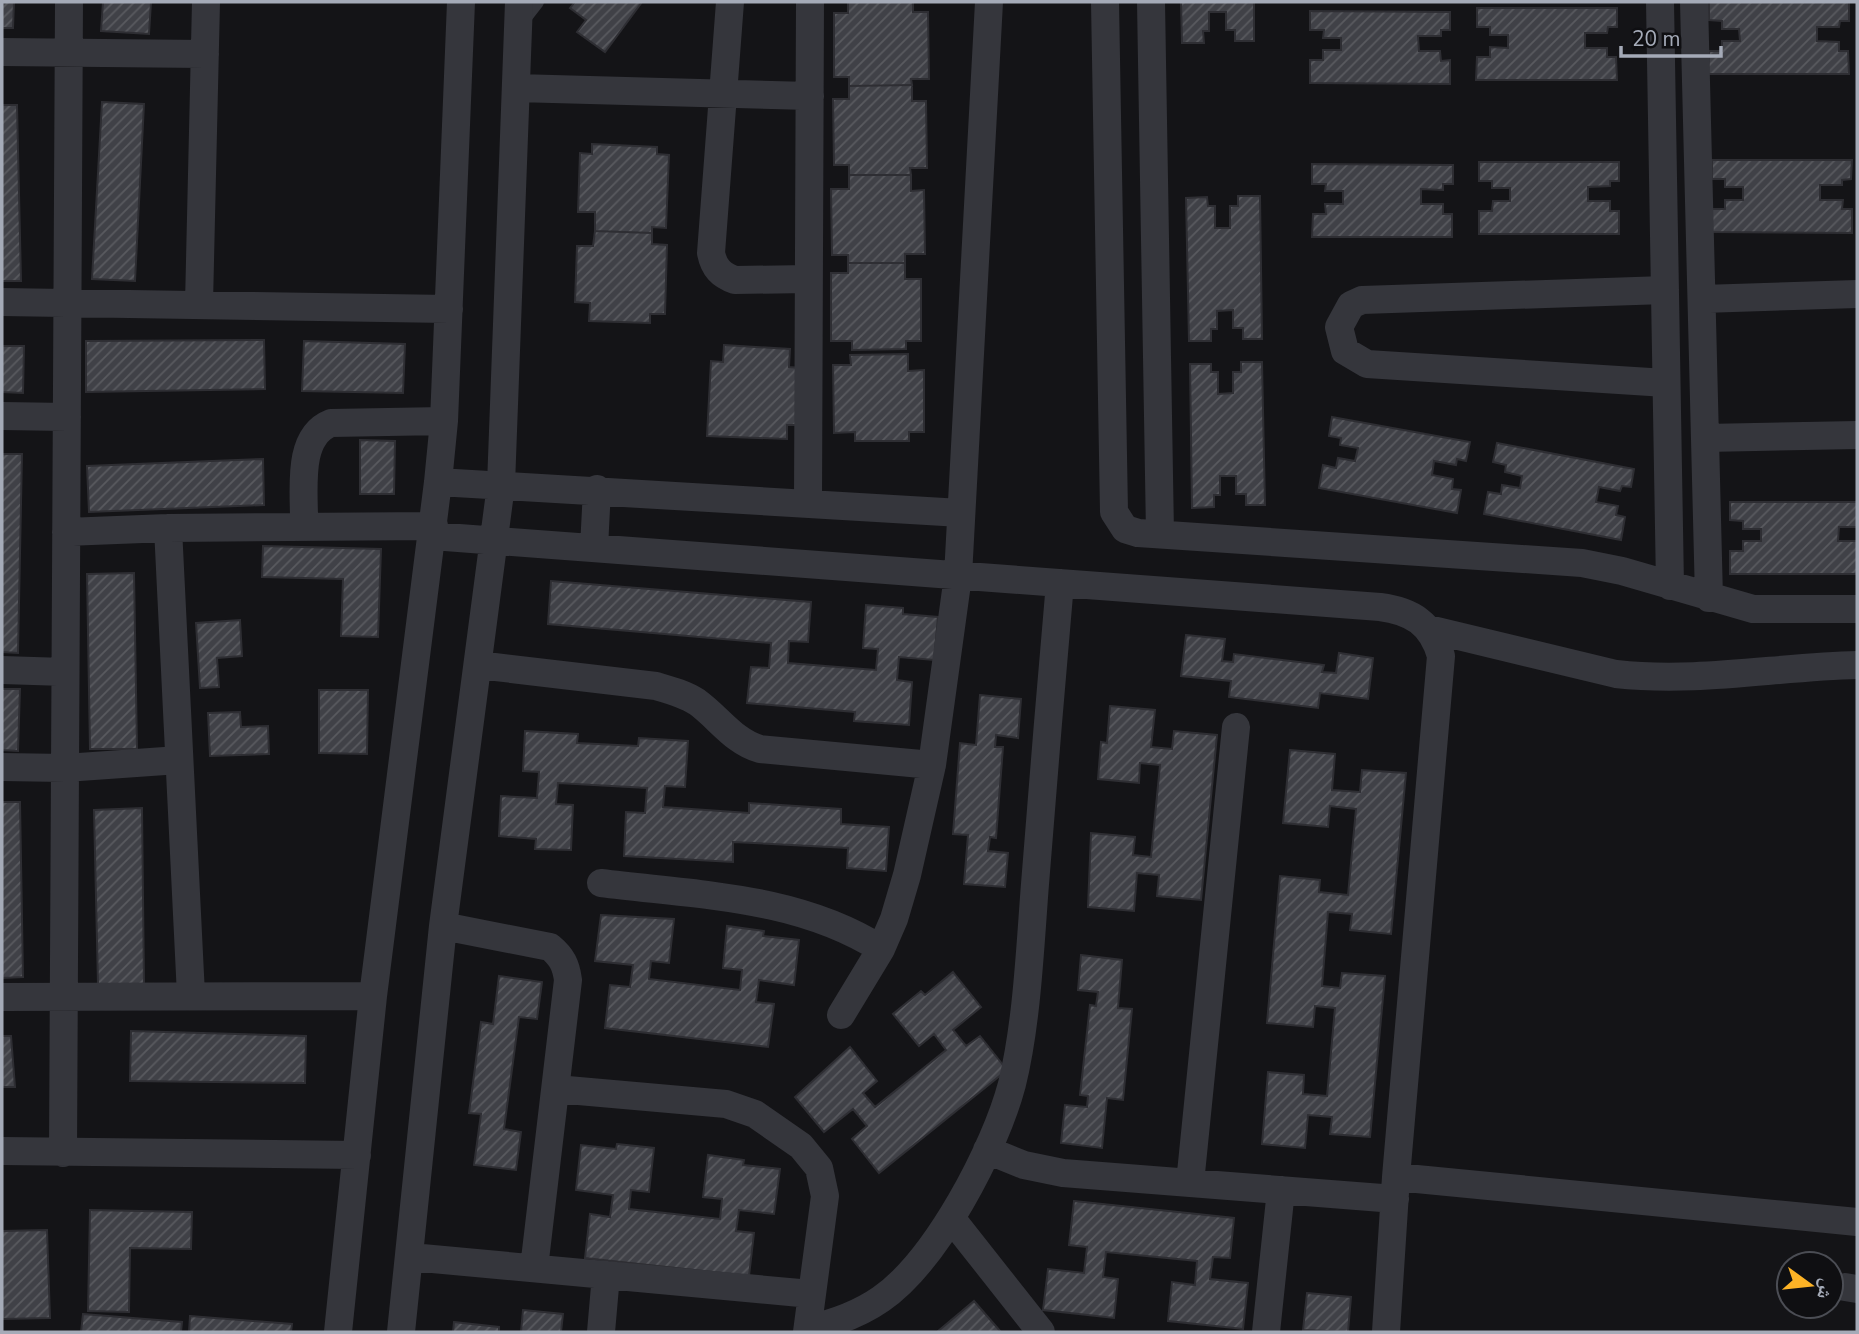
<svg xmlns="http://www.w3.org/2000/svg" width="1859" height="1334" viewBox="0 0 1859 1334" font-family="'Nunito Sans','Noto Naskh Arabic',sans-serif">
  <defs>
    <pattern id="building-hatch" width="6" height="6" patternUnits="userSpaceOnUse" patternTransform="scale(1.75)"><rect width="6" height="6" fill="#404147"/><path d="M-1 1l2-2M0 6l6-6M5 7l2-2" fill="none" stroke="#595a5f"/></pattern>
  </defs>
  <rect width="100%" height="100%" fill="#141417"/>
  <!-- building -->
  <path fill="url(#building-hatch)" stroke="#2e2e33" stroke-width="2" d="M2,2h12l-1,26h-11z
    M103,2h48l-2,32 -48,-3z
    M575,2h67l-37,50 -28,-20 9,-12 -16,-12z
    M848,2h65v10h15l1,67h-18l1,6 -63,1v-9h-15v-64h14z
    M1181,2h73v39h-19v-11h-9v-18h-17v19h-6l1,12h-22z
    M1709,2h140v19h-9l-1,6h-22v14l22,1v9h9l1,23h-141l1,-23h13v-10h18l-1,-12h-17v-8l-13,-1z
    M1477,8h140v19h-9l-1,6h-22v15h22v9h9l1,23h-141l1,-23h13v-10l18,1v-13h-18v-8h-13z
    M1310,11l140,1v18h-9v6h-23l1,15h21l1,10 9,-1v24l-140,-1v-23h13v-10h18v-12h-18l1,-8h-14z
    M912,85v16h14l1,67h-17l1,7h-62v-10h-15l-1,-66h16v-13z
    M102,102l42,2 -9,177 -43,-2z
    M2,105h15l4,176h-19z
    M592,144l65,3v7l12,1 -3,73 -14,-1v6l-57,-2v-19h-17l2,-59 12,1z
    M1712,160h140l-1,19 -9,1v5h-22v15h23l-1,9h10v24l-140,-1v-23h13v-9h18v-13h-18v-8h-13z
    M1479,162h140v19h-9v5l-22,1v14h22v10h9v23h-140v-23h13l1,-10h17v-13h-18v-7h-13z
    M1312,164l141,1v19h-10v6l-22,-1v15h22v10h9v23h-140l1,-23h13l-1,-10h18v-13h-18l1,-7h-14z
    M849,175h62v16l13,-1 1,64h-20v9h-57v-8h-16l-1,-66h18z
    M1238,196h22l2,143h-19v-11h-10v-18l-16,1v18h-6v12h-22l-3,-143 21,-1 1,9h7v22h15v-22h8z
    M595,231l57,2v11l15,1 -2,69h-15v9l-61,-2 1,-18 -15,-1 2,-56h16z
    M848,263h57v16h16v62h-15v8l-54,1v-9h-21v-68h17z
    M264,340l1,49 -179,3v-51z
    M304,341l101,3 -2,49 -101,-2z
    M724,345l66,4 -1,18 12,1 -3,57h-11v14l-80,-3 4,-75 12,1z
    M2,346h22l-1,47 -21,-1z
    M908,354v17l16,-1v62h-15v9h-54v-9l-21,1 -1,-68h18l-1,-10z
    M1241,362h21l3,143h-19v-11h-10v-18h-16v19h-6v12l-22,1 -2,-144h21v8h7v22l15,-1v-21h8z
    M1332,417l138,25 -4,19 -9,-2 -1,6 -22,-4 -2,14 21,4 -1,10 9,1 -4,23 -138,-25 4,-23 13,3 2,-10 17,3 3,-13 -18,-3 1,-7 -12,-2z
    M360,440l35,1 -1,53h-34z
    M1497,443l137,26 -3,18 -9,-1 -2,5 -21,-4 -3,15 22,4 -2,9 9,2 -4,23 -137,-26 4,-22 13,2 1,-9 18,3 2,-12 -17,-4 1,-7 -13,-3z
    M2,454h20l-4,199 -16,-1z
    M263,459l1,46 -175,7 -2,-46z
    M1730,502h127v25h-18l-1,14h19v33h-127v-23h13v-10h18v-12h-18v-8l-13,-1z
    M263,546l118,3 -3,88 -37,-1 2,-57 -81,-2z
    M134,573l3,176h-47l-3,-175z
    M551,581l260,21 -3,40 -19,-1 -1,22 88,7 2,-21 -15,-1 3,-43 37,3v6l35,3 -4,43 -35,-3 -2,23 15,2 -3,43 -55,-4 1,-9 -108,-9 4,-36 18,1 2,-25 -223,-19z
    M240,620l2,36 -25,2 2,29 -19,1 -4,-65z
    M1186,635l39,4 -3,22 11,1 1,-8 90,11 -2,7 14,1 3,-20 34,5 -5,41 -48,-6 -2,15 -89,-11 2,-16 -50,-5z
    M2,689h18l-2,62 -16,-1z
    M319,690h49l-1,64 -48,-1z
    M980,695l41,4 -3,39 -22,-3 -1,12h8l-7,91 -6,-1 -2,14 20,2 -3,34 -41,-3 4,-49 -15,-1 7,-91 16,2z
    M1110,706l45,4 -4,37 21,2 2,-18 43,4 -16,165 -44,-4 2,-21 -22,-2 -3,38 -46,-4 3,-74 44,4 -2,18 18,2 9,-92 -20,-2 -1,20 -41,-4 3,-37 6,1z
    M240,712l1,15 27,-1 1,28 -59,2 -2,-43z
    M525,731l53,3 -1,9 61,3 1,-8 49,3 -3,46 -20,-1 -2,21 86,6v-10l92,6v15l48,3 -3,44 -39,-3 1,-20 -115,-6v20l-109,-6 2,-44 19,1 2,-25 -89,-5 -2,21 17,1 -2,45 -36,-1 1,-10 -37,-3 2,-40 36,2 2,-26 -16,-1z
    M1290,750l45,4 -3,36 28,2 2,-22 44,3 -15,161 -41,-4 2,-16 -24,-2 -6,74 18,2 2,-15 43,3 -15,161 -40,-3 2,-17 -24,-2 -3,33 -43,-4 6,-72 36,3 -1,19 24,2 8,-88 -20,-2 -2,21 -46,-4 13,-147 40,4 -1,12 29,3 8,-86 -26,-3 -2,21 -45,-4z
    M2,802h18l3,175 -21,1z
    M142,808l2,176 -46,1 -4,-175z
    M601,915l73,4 -5,44 -18,-2 -2,18 91,11 2,-20 -19,-2 4,-42 37,5 -1,5 36,4 -5,45 -35,-5 -3,22 18,2 -6,43 -163,-19 5,-43 20,2 3,-22 -38,-4z
    M1081,955l41,5 -4,48 14,1 -9,91 -16,-2 -5,50 -41,-5 4,-38 22,2 1,-11 -8,-1 10,-90 6,1 2,-14 -20,-2z
    M953,972l28,35 -28,23 13,16 14,-10 27,34 -128,103 -27,-34 15,-13 -14,-17 -29,23 -29,-35 55,-50 27,34 -14,12 12,14 71,-57 -12,-16 -15,12 -26,-32 28,-23 4,4z
    M499,976l43,6 -5,37 -18,-2 -15,112 17,3 -5,38 -42,-5 7,-51 -12,-1 12,-91 12,2z
    M131,1031l175,5 -1,47 -175,-2z
    M2,1036h9l4,51h-13z
    M617,1144l37,4 -5,44 -18,-2 -2,19 91,10 2,-20 -19,-2 5,-42 36,5 -1,5 37,4 -6,45 -35,-4 -3,21 18,2 -5,43 -164,-18 5,-44 20,3 3,-22 -37,-5 5,-45 35,4z
    M1074,1201l160,17 -4,40 -17,-1 -3,22 38,4 -5,46 -75,-8 4,-39 23,3 2,-24 -91,-9 -3,25 15,2 -4,39 -71,-8 5,-41 36,4 3,-26 -18,-2z
    M90,1210l102,2 -1,37 -61,-1 -1,64 -41,-1z
    M47,1230l3,88 -48,1v-88z
    M1307,1293l44,4 -3,35 -45,-2z
    M974,1301l27,31h-64z
    M523,1310l40,4 -2,18h-40z
    M83,1314l99,8 -1,10h-100z
    M190,1316l102,8 -1,8h-102z
    M454,1322l45,5v5h-46z"/>
  <g fill="none" stroke-linecap="round" stroke-linejoin="round">
    <!-- lane -->
    <path stroke="#35363c" stroke-width="14" d="M523,20l14,-18"/>
    <!-- street -->
    <path stroke="#35363c" stroke-width="28" d="M730,2l-19,251c3,15 10,22 24,27l73,-1
      M1105,2l9,510 11,17 13,4 444,30 40,8 131,38h104
      M1151,2l9,532
      M1660,2l10,584
      M1694,2l15,596
      M2,52l203,2
      M516,88l294,8
      M1665,290l-303,10 -11,5 -12,22 6,24 22,13 299,19
      M1702,299l155,-5
      M2,302l447,7
      M199,304l7,-302
      M2,416l65,1
      M1705,438l152,-3
      M438,482l523,31
      M808,502l2,-500
      M304,527c1,-33 -9,-90 27,-104l113,-2
      M168,528l23,467
      M66,532l102,-4 266,-2
      M432,536l948,71c32,4 52,17 61,49l-45,521 -10,155
      M594,548l3,-59
      M1429,629l187,45c81,9 160,-7 241,-9
      M478,665l178,21c14,4 29,8 41,16 22,16 37,40 63,47l172,16
      M2,670l63,2
      M2,767l63,1 114,-8
      M601,883c95,12 197,13 280,66
      M443,926l107,21c12,10 16,18 18,33l-34,288
      M2,997l371,-1
      M841,1015l40,-66 13,-30 13,-44 25,-110 26,-189 31,-574
      M556,1089l170,15 29,10 46,32 18,22 6,28 -18,136
      M987,1150l37,15 39,8 332,26
      M2,1151l355,4
      M63,1153l6,-1151
      M1396,1177l461,45
      M1190,1183l46,-456
      M951,1218l90,114
      M411,1257l400,37
      M1845,1287l12,2
      M808,1329c27,-6 50,-14 73,-30 55,-38 114,-150 131,-215 15,-61 18,-136 23,-200 8,-100 16,-201 25,-301
      M338,1332l35,-336 65,-514 6,-61 17,-419
      M401,1332l42,-406 58,-441 18,-483
      M601,1332l5,-57
      M1266,1332l15,-142"/>
  </g>
  <!-- border -->
  <rect width="1859" height="1334" fill="none" stroke="#a5abb8" stroke-width="7"/>
  <!-- north arrow -->
  <g transform="translate(1810 1285) rotate(105)"><circle r="33" fill="#0f0f12" stroke="#4b4d54" stroke-width="2"/>
  <path d="M0-5L12 26L0 18L-12 26Z" fill="#fdb326"/>
  <text y="-10" font-size="19" font-weight="bold" text-anchor="middle" fill="#a5abb8">ش</text>
  </g>
  <!-- scale -->
  <path d="M1621 46v10h100v-10" fill="none" stroke="#a5abb8" stroke-width="3.5"/>
  <text x="1632" y="46" font-size="21" fill="#a5abb8" stroke="#0f0f12" stroke-width="5" paint-order="stroke">20 m</text>
</svg>
